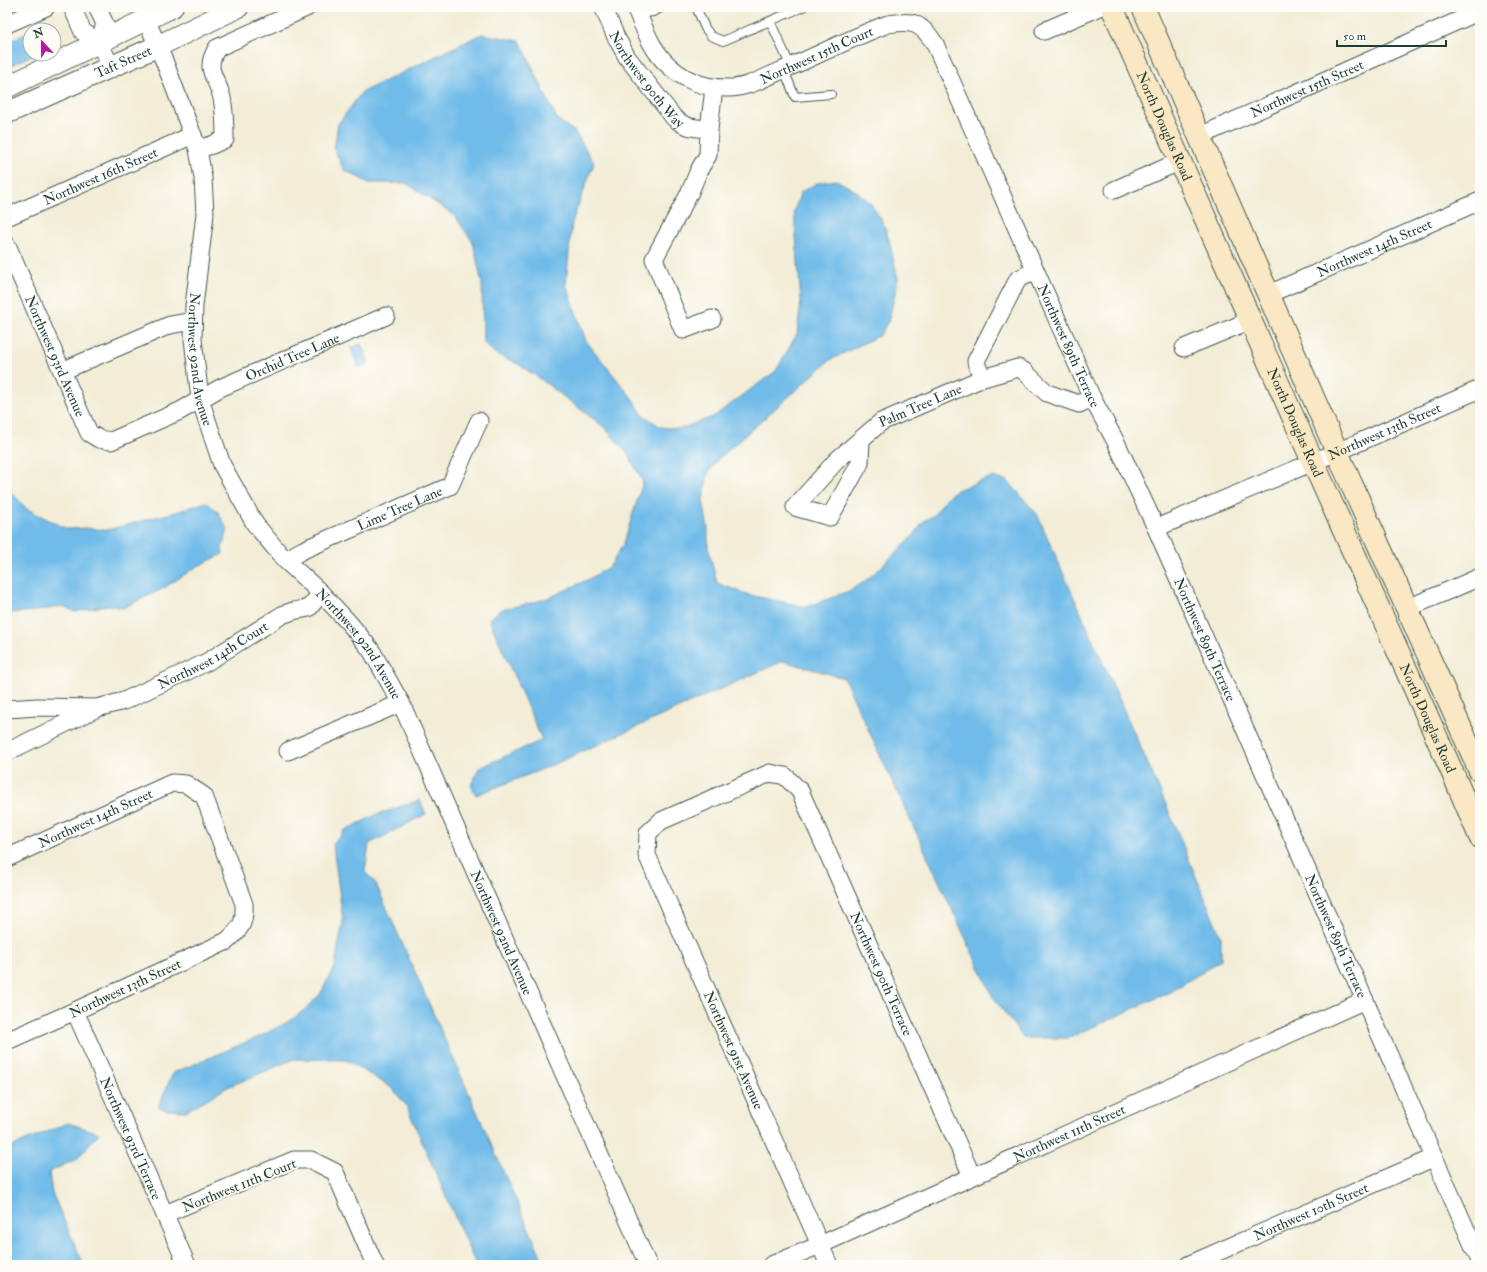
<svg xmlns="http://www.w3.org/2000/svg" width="1487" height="1272" viewBox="0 0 1487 1272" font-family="'IM FELL Double Pica',serif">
  <rect width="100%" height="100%" fill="#fdfcf7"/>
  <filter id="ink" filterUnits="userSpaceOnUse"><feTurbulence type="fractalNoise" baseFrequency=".025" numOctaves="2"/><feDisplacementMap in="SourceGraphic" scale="8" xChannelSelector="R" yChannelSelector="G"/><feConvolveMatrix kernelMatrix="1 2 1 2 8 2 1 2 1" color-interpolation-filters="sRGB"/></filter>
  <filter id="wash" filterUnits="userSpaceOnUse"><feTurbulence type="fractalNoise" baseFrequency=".012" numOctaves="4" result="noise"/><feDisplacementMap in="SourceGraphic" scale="16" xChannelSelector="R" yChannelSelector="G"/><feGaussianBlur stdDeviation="0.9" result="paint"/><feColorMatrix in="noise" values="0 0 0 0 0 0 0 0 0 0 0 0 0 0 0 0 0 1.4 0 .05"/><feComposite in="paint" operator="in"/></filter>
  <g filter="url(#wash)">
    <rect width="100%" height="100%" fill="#f3edd7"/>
    <!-- water -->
    <path fill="#6fbbe9" stroke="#477c8e" d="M30,32v22h5l-28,13v-25z
      M482,34l38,7 37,78 18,13 19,31 -22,59 -6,62 20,57 46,57 11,17 18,12 18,2 34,-12 63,-46 21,-37 4,-33 -7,-90 7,-19 16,-9 19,-3 22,12 13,12 11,17 7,19 9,39 -9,41 -9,15 -50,25 -113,100 -9,13 -5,27 5,29v18l9,36 32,12 58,12 42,-16 15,-9 13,-11 37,-36 10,-14 10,-6 15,-20 8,-5 35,-13 16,4 29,33 130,293 54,130v23l-49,31 -103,47h-46l-30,-41 -149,-319 -61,-17 -235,106 -72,28 -5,-10 8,-17 63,-28 -53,-121 11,-9 35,-8 18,-6 38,-18 19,-12 13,-21 20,-63 -15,-28 -24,-27 -61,-46 -25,-17 -24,-11 -11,-11 -1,-58 -9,-42 -19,-27 -48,-32h-37l-25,-13 -10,-21 4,-25 24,-32z
      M361,344l8,19 -10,5 -8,-20z
      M7,486l2,4 18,19 40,20 18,-1 22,2 69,-18 30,-10 12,10 10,18 -6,17 1,7 -27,13 -32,21 -41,20 -15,-3 -33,7 -12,-6 -26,5 -27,2 -3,-2z
      M420,800l6,14 -57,30 -4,28 10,10 170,383h-69l-70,-160 -14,-17 -46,-28 -52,-1 -66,28 -42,24 -20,-1 -8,-3 15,-34 90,-38 30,-16 16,-13 12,-13 14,-28 8,-44 -10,-76 12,-15 31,-15z
      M68,1123l31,10 -22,26 -28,13 3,21 32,72h-77v-116z"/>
  </g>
  <g filter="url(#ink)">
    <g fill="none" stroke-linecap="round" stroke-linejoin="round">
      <!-- service casing -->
      <g stroke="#3f574c" stroke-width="10">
        <path id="service" d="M696,7l9,21 6,8 12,5 80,-34
          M639,14l14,-2 10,-5
          M770,21l21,46
          M784,70l11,27 36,-3"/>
      </g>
      <!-- minor casing -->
      <g stroke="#3f574c" stroke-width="19">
        <g id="minor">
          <path d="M72,7l11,25 16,10"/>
          <path d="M97,7l8,17 -6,18 12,25"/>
          <path id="s1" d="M603,7l13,30 11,20 47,61c12,10 20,10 35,11l-1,26 -9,15 -9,22 -36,67 29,71 29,-11"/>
          <path id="s2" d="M635,7c8,18 15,39 29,54 16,17 38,27 62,27 18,1 36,-9 52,-16 37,-15 72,-34 110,-48 24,-4 33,-2 47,20l157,354 24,44 40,86 324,733"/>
          <path id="s3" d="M146,19l19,44 33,86 5,29 2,36 -11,92 -1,33 7,60 22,66 33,59 30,36 36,33 29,31 21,26 30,53 247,562"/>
          <path d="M7,24l39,-17"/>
          <path d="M1044,31l56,-24"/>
          <path d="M709,129l5,-41"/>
          <path id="s4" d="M1200,136l280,-125"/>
          <path d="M198,149l14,-4 13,-6c0,-11 -1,-31 -3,-41 -5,-22 -19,-27 -5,-50l91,-41"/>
          <path d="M1114,190l67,-29"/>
          <path id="s5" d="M7,217l186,-82"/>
          <path id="s6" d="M7,245l82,188 10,6 12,2 69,-30 40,-23 166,-72"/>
          <path id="s7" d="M1269,294l211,-93"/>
          <path d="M1184,348l67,-28"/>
          <path d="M62,371l108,-46 23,-4"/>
          <path d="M983,378l-6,-12 -1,-5 42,-82 17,-8"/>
          <path id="s8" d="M861,440l-1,23 -30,54 -35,-10 42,-47 44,-38 102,-44 35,-10 6,3 23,22 32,11 13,-6"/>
          <path id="s9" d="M1156,528l181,-76 143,-63"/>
          <path id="s10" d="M285,560l18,-10 147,-64 29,-65"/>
          <path d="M1408,608l72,-31"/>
          <path d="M7,709l30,-2 58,1"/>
          <path d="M288,751l113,-48"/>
          <path id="s11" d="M7,752l90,-44 27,-7 83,-39 75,-47 11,-4 16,-3 12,-15"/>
          <path id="s12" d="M7,858l165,-75 14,1 18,12 40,108c1,20 -3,24 -17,37l-152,70 -68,30"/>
          <path id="s13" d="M75,1011l112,254"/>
          <path d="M165,1214l129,-54h17l24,12 40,93"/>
          <path id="s14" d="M771,1265l49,-20 545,-245"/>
          <path id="s15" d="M829,1265l-182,-410 1,-22 13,-12 109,-48 15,3 15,15 172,385"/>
          <path id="s16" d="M1188,1265l245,-107"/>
        </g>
      </g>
      <!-- tertiary casing -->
      <g stroke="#3f574c" stroke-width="23">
        <g id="tertiary">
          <path d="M7,87l165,-80"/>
          <path id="s17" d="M7,113l151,-67 80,-39"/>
        </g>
      </g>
      <!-- secondary casing -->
      <g stroke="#3f574c" stroke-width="24">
        <g id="secondary">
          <path id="s18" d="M1112,7l201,455 141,314 26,61"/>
          <path d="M1143,7l194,445 143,319"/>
        </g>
      </g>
      <!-- service -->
      <use href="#service" stroke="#fff" stroke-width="8"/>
      <!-- minor -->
      <use href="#minor" stroke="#fff" stroke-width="17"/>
      <!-- tertiary -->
      <use href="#tertiary" stroke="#fff" stroke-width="21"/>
      <!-- secondary -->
      <use href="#secondary" stroke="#fae7c3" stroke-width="22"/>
    </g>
  </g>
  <g text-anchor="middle" stroke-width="4" stroke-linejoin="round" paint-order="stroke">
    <!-- street labels -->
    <g font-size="14" fill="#1f3d34" stroke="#fdfcf7">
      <text dy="5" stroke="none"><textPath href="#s2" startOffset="228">Northwest 15th Court</textPath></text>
      <text dy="5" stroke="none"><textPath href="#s17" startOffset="127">Taft Street</textPath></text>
      <text dy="5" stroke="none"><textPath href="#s1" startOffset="85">Northwest 90th Way</textPath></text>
      <text dy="5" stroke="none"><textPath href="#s4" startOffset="117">Northwest 15th Street</textPath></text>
      <text dy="5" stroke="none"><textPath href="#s18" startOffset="130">North Douglas Road</textPath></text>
      <text dy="5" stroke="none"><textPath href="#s5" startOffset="102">Northwest 16th Street</textPath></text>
      <text dy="5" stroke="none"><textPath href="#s7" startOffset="115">Northwest 14th Street</textPath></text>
      <text dy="5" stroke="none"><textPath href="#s2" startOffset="692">Northwest 89th Terrace</textPath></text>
      <text dy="5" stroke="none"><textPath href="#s6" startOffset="121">Northwest 93rd Avenue</textPath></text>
      <text dy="5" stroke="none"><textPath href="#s6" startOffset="429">Orchid Tree Lane</textPath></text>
      <text dy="5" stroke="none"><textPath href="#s3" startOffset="352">Northwest 92nd Avenue</textPath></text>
      <text dy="5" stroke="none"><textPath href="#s8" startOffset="285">Palm Tree Lane</textPath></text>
      <text dy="5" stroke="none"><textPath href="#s18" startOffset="454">North Douglas Road</textPath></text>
      <text dy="5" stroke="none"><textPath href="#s9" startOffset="248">Northwest 13th Street</textPath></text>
      <text dy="5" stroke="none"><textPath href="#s10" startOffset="126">Lime Tree Lane</textPath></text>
      <text dy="5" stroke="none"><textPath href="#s2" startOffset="1016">Northwest 89th Terrace</textPath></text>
      <text dy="5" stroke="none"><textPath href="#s3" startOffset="688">Northwest 92nd Avenue</textPath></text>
      <text dy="5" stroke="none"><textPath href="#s11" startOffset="228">Northwest 14th Court</textPath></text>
      <text dy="5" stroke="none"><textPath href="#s18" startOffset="778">North Douglas Road</textPath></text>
      <text dy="5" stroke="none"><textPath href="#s12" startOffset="97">Northwest 14th Street</textPath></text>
      <text dy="5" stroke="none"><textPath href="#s3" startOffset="1012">Northwest 92nd Avenue</textPath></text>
      <text dy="5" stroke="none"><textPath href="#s2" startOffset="1340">Northwest 89th Terrace</textPath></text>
      <text dy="5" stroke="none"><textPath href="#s15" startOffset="844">Northwest 90th Terrace</textPath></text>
      <text transform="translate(125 988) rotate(-25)" y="5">Northwest 13th Street</text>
      <text transform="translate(734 1050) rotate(66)" y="5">Northwest 91st Avenue</text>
      <text dy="5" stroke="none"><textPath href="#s14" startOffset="326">Northwest 11th Street</textPath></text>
      <text dy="5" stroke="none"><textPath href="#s13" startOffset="139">Northwest 93rd Terrace</textPath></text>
      <text transform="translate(239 1185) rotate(-22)" y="5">Northwest 11th Court</text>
      <text dy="5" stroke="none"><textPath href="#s16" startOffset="134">Northwest 10th Street</textPath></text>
    </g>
  </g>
  <!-- margin -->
  <rect width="1487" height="1272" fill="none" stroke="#fdfcf7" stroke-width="24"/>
  <!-- north arrow -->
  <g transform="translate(42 42) rotate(338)"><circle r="19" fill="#fdfcf7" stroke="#a4b0a9"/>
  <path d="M0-3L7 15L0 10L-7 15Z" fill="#b5179e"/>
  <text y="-6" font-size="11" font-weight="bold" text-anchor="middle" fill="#1f3d34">N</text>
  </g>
  <!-- scale -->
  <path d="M1337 40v6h109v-6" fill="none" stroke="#1f3d34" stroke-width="2"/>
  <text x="1343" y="40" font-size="12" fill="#1f3d34" stroke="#fdfcf7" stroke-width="3" paint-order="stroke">50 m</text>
</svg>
